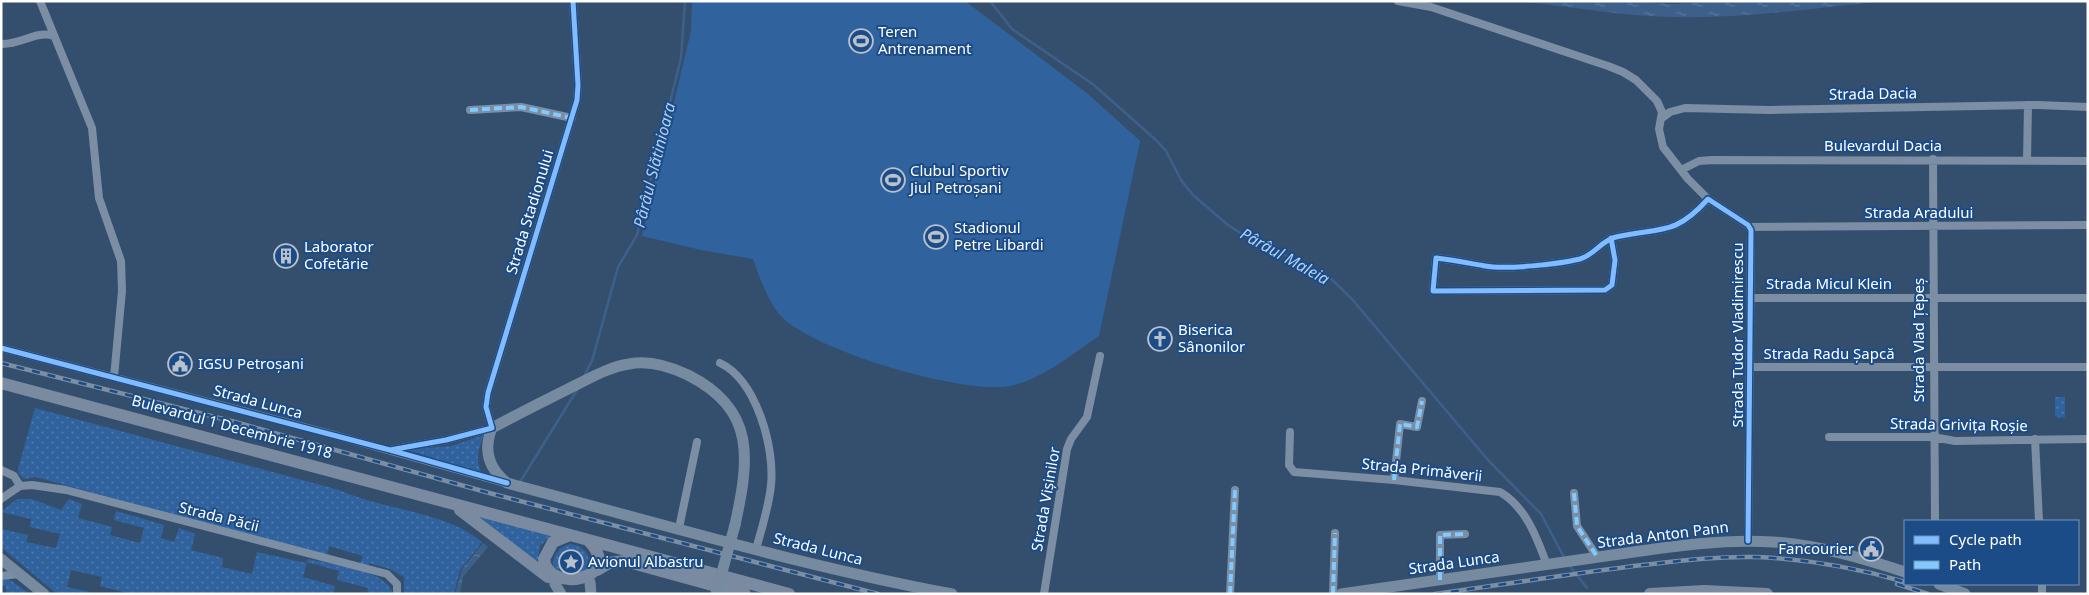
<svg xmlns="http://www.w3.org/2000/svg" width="2089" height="595" viewBox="0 0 2089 595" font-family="'Noto Sans',sans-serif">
  <defs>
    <pattern id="green-dots" width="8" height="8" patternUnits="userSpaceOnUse" patternTransform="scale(1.25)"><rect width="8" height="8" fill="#30639e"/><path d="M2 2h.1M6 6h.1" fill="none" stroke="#4f7aad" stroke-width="1.8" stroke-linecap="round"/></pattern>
    <pattern id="water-ripples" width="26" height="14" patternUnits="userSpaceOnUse" patternTransform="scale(1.25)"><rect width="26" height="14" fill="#3d608a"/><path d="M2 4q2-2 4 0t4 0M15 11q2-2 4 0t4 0" fill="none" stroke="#5a789c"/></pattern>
  </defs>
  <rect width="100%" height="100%" fill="#344f6e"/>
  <!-- green -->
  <path fill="url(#green-dots)" d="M2055,397h10v20l-6,1 -4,-3z
    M35,408l304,82c44,20 106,21 143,52l-22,28 -6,24h-50v-17l-14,-8 -21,-6 -1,3 -8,-2 3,-8 -34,-10 -2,9 -129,-33 -162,-45 -12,2 -5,-5 -1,-5z
    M484,435c-6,14 -9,25 -2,39l-74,-24 43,-4z
    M17,499h15l29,11 8,-11 13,5 -4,14 34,9 -2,8 30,8 4,-15 -30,-8 2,-9 48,14 -3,13 13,4 5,-14 16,6 -4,16 32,8 -1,9 30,7 5,-22 49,11 2,-4c22,5 79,10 85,35h-26l1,-6 -31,-8 2,-9 -32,-9 -4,15 32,9 -2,8h-202l-31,-8 2,-9 -31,-7 -4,17 32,7h-42l-56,-47v-18l27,6 -2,7 30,6 4,-14 -30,-7 1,-8 -30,-7z
    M478,516l74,18 -12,12 -3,17z
    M570,544c15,2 22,12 18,27l-13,10 -22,-15c0,-12 6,-19 17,-22z
    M7,578l23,16h-23l-2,-8h-4v-7z"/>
  <!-- pitch -->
  <path fill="#30639e" d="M692,1h273l123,93 52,47 -41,195c-27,18 -56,43 -89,50 -46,9 -201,-36 -231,-72 -12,-15 -20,-38 -26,-55l-52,-9 -59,-14 49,-205z"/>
  <!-- water -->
  <path fill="url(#water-ripples)" d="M1517,1h110l44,3 54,-3h161c-71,7 -142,18 -213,16 -53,-1 -104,-11 -156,-16z
    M483,543l5,4 -25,30 -3,17h-5l7,-25z"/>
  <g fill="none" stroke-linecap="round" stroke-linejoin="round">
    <!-- stream -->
    <path stroke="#3d608a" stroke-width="2.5" d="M990,1l22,28 82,56 63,56 9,10 15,29 12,15 35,30 17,11 83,40 23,22 137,162 53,54 24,45
      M584,376l8,-15 26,-94 19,-32 44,-177 4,-57
      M520,482l57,-92
      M1568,564l19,24"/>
    <!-- street -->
    <path stroke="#7b8ea4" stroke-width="8" d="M40,1l52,127 7,70 22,63 1,30 -8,86
      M1398,1l33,6 177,59 15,6 13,8 21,21 5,11 -3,17 4,18 25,32 20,20
      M1,44c20,1 35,-14 53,-8
      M470,110l51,-3 51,11
      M1662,118l8,-6 15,-4 84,2 269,-5 50,2
      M1933,159l2,362
      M2027,160l1,-55
      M1681,170l18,-9 13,-1 376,1
      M1750,227l338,-2
      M1611,238l4,22 -3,25 -7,5 -172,1 3,-33c17,2 32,5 49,8 21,4 74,-2 95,-7 14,-4 22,-19 36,-22 44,-10 58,0 92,-38l40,26 3,5 -3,311
      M1751,298h337
      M1,348l326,85 178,50
      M720,363c36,17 55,84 51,122 -2,21 -9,43 -15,64
      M1751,367h337
      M1290,432l-1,33 5,7 100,8 106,12c26,15 37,46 47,73
      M1829,437h104l22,4 133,-2
      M2035,439l4,82
      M390,450l56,-10 46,-12 -6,-21 2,-14 89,-293 1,-15 -5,-84
      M1,470l13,6 6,10 -19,13
      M1394,480l6,-56 17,3 5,-26
      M20,486l12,-1 34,5 321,84 10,10v10
      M1574,493l3,33 21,32
      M679,528l18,-86
      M1,576l18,-2
      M1440,580v-45l25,-1
      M2042,584v10
      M1044,594l23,-145 4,-10 16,-22 13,-61
      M1230,594l5,-104
      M1333,594l2,-61"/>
    <!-- secondary -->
    <path stroke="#768aa0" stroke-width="11" d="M735,525c14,-65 22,-115 -47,-150 -17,-8 -39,-15 -59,-11 -21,3 -40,15 -59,24 -26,13 -52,26 -78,40 -9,22 -4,40 15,55 147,39 295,83 445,111
      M1,559l43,35
      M590,582l1,12
      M555,584l6,10
      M1939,584l26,10
      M1341,594c84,-12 168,-24 251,-36 59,-8 121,-20 181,-16 45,3 89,16 132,30"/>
    <!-- primary -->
    <path stroke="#7a8ba1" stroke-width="12" d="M1,383l569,152
      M460,510l88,67
      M588,540c39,39 -41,55 -44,19l9,-17 17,-7 219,59
      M597,570l12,-7 16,-2 120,33
      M1650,594l54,-3 63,3"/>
    <!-- rail casing -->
    <g stroke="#7b8fa4" stroke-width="4.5">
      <path id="rail" d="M1,363l234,59 258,72 385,100
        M1897,584l31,10
        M1435,594c64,-9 128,-19 192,-27 43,-5 86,-11 129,-10 50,2 101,11 149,25"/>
    </g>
    <!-- rail -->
    <use href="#rail" stroke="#1c4c87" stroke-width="2.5" stroke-dasharray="8" stroke-linecap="butt"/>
    <!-- secondary-bridge -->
    <path stroke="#768aa0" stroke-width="11" d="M716,594l19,-69"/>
    <!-- quiet -->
    <path stroke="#80caff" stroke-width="4" stroke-dasharray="8 4" stroke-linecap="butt" d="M470,110l51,-3 51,11
      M1394,480l6,-56 17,3 5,-26
      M1574,493l3,33 21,32
      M1440,580v-45l25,-1
      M1230,594l5,-104
      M1333,594l2,-61"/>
    <!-- cycleway casing -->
    <g stroke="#1c4c87" stroke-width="8">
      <path id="cycleway" d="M1611,238l4,22 -3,25 -7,5 -172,1 3,-33c17,2 32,5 49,8 21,4 74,-2 95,-7 14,-4 22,-19 36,-22 44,-10 58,0 92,-38l40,26 3,5 -3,311
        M1,348l389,102 117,33
        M390,450l56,-10 46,-12 -6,-21 2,-14 89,-293 1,-15 -5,-84"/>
    </g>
    <!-- cycleway -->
    <use href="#cycleway" stroke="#80bcff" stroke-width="5"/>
  </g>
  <!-- icons -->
  <defs>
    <g id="stadium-ring" transform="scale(1.25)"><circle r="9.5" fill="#1c4c87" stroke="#b8c1cc" stroke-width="1.5"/><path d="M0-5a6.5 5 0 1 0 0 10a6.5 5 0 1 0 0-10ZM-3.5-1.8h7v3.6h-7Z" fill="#b8c1cc"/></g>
    <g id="building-ring" transform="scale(1.25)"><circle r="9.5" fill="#1c4c87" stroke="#b8c1cc" stroke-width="1.5"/><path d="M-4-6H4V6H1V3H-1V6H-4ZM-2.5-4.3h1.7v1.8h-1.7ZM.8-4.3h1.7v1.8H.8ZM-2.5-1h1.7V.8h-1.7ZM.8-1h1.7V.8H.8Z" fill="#b8c1cc"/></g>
    <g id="church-ring" transform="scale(1.25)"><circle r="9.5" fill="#1c4c87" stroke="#b8c1cc" stroke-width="1.5"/><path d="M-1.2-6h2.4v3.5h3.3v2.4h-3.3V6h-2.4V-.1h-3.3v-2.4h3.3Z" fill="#b8c1cc"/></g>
    <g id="civic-ring" transform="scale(1.25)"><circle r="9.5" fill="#1c4c87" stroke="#b8c1cc" stroke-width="1.5"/><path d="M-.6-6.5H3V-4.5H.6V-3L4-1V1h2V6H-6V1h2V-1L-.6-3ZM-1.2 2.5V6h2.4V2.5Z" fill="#b8c1cc"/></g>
    <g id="sight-ring" transform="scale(1.25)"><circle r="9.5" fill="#1c4c87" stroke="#b8c1cc" stroke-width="1.5"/><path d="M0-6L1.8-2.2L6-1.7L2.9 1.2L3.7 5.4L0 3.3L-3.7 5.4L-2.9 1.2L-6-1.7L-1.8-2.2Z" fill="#b8c1cc"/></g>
  </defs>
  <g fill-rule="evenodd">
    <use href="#stadium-ring" x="861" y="41"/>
    <use href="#stadium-ring" x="893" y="180"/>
    <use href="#stadium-ring" x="936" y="237"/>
    <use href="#building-ring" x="286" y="256"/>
    <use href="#church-ring" x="1160" y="339"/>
    <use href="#civic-ring" x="180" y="364"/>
    <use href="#civic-ring" x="1871" y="549"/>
    <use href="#sight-ring" x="571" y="562"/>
  </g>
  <g text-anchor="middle" stroke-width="4" stroke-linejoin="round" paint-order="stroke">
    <!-- poi labels -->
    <g font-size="15" fill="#fff" stroke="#1c4c87" text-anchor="start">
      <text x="878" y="37">Teren<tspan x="878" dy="17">Antrenament</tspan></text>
      <text x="910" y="176">Clubul Sportiv<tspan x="910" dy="17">Jiul Petroșani</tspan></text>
      <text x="954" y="233">Stadionul<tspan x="954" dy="17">Petre Libardi</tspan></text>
      <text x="304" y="252">Laborator<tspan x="304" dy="17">Cofetărie</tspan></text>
      <text x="1178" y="335">Biserica<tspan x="1178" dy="17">Sânonilor</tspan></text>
      <text x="198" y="369">IGSU Petroșani</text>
      <text x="1854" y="554" text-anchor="end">Fancourier</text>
      <text x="588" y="567">Avionul Albastru</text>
    </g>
    <!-- street labels -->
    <g font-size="15" fill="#fff" stroke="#1c4c87">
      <text transform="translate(1873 94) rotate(-1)" y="5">Strada Dacia</text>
      <text x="1883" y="151">Bulevardul Dacia</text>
      <text transform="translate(530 212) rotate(-73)" y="5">Strada Stadionului</text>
      <text x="1919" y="218">Strada Aradului</text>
      <text x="1829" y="289">Strada Micul Klein</text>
      <text transform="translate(1738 335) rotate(-90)" y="5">Strada Tudor Vladimirescu</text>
      <text transform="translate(1919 340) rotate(-90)" y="5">Strada Vlad Țepeș</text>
      <text x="1829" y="359">Strada Radu Șapcă</text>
      <text transform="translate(258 402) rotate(15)" y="5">Strada Lunca</text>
      <text transform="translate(1959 425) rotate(1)" y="5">Strada Grivița Roșie</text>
      <text transform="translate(232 427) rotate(15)" y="5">Bulevardul 1 Decembrie 1918</text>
      <text transform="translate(1422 470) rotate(6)" y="5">Strada Primăverii</text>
      <text transform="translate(1046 499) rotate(-80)" y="5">Strada Vișinilor</text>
      <text transform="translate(219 517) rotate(14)" y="5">Strada Păcii</text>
      <text transform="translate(1663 535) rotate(-7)" y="5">Strada Anton Pann</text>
      <text transform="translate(818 549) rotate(14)" y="5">Strada Lunca</text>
      <text transform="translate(1454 563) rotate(-8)" y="5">Strada Lunca</text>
    </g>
    <!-- water labels -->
    <g font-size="16" font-style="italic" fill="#b0cff3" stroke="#1c4c87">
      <text transform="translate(654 165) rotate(-76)" y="6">Pârâul Slătinioara</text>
      <text transform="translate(1285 256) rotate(29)" y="6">Pârâul Maleia</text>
    </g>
  </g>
  <!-- border -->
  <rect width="2089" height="595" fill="none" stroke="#ffffff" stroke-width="5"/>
  <!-- legend -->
  <rect x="1904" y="520" width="175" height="65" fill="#1c4c87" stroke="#7794b7"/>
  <rect x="1914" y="536" width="25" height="8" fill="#80bcff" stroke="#7794b7"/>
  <text x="1949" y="545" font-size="15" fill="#ffffff">Cycle path</text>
  <rect x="1914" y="561" width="25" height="8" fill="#80caff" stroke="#7794b7"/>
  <text x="1949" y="570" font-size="15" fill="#ffffff">Path</text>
</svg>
